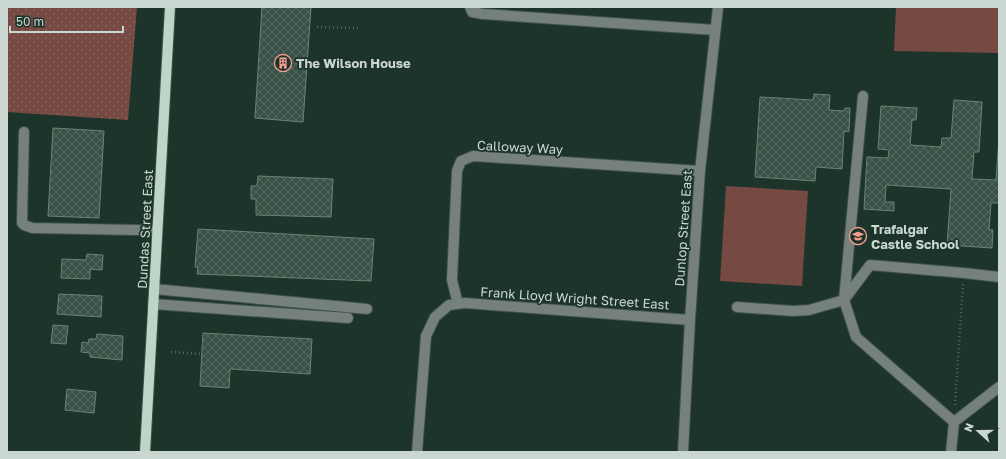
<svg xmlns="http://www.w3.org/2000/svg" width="1006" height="459" viewBox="0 0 1006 459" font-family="'Golos Text',sans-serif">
  <defs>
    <pattern id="grass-dots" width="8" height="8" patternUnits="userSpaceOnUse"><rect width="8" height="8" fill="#764a43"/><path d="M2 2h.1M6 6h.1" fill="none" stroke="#88635d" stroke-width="1.8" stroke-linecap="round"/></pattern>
    <pattern id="building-cross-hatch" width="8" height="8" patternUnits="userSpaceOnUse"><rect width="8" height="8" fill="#395146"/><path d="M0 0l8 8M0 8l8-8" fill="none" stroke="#546960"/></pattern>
  </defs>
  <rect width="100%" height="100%" fill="#1d342a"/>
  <!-- grass -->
  <path fill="url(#grass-dots)" d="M7,7h130l-9,113 -121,-8z"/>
  <!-- green -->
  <path fill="#764a43" d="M896,7h103v46l-105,-2z
    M726,186l82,5 -6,95 -82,-5z"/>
  <!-- building -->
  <path fill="url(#building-cross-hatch)" stroke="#6a8377" d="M262,7h49l-8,115 -48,-4z
    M814,94l16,1 -1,15 15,1 1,-3h5l-1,24 -5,-1 -2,38 -26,-2 -1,14 -60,-4 5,-80 53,3z
    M954,100l28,2 -3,50h-5l-2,27 24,1 3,-41v64h-8l-2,27h4l-1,18 -45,-3 4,-56 -65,-4 -1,17h9v9l-30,-2 3,-52 21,1 1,-8 -11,-1 3,-43 36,2 -1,12h-4l-2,25 31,2 1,-9h9z
    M53,128l51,3 -5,87 -51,-2z
    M258,176l75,3 -2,38 -75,-2v-16h-5v-13h6z
    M198,229l176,10 -3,42 -174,-7 1,-7h-3z
    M87,254l16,1 -1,15 -12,-1v10l-29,-1 1,-19 24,1z
    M59,294l43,2 -1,21 -44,-3z
    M53,325l15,1 -2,18 -15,-1z
    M203,333l109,6 -2,35 -80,-5 -1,19 -29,-2z
    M97,334l26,2 -1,24 -32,-3v-4l-9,-1 1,-10 6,1 1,-4h7z
    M67,389l29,3 -2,21 -29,-3z"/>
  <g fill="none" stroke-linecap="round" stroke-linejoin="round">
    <!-- minor casing -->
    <g stroke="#3c5148" stroke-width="12">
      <path id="minor" d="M470,7l2,5 11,2 232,16
        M24,132l-2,91 2,2 8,3 105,2 20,1
        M154,289l213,20
        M153,304l195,14
        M458,304l-6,-24 5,-109 4,-10 12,-5 227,15
        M737,307l56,4 16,-1 35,-10 19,-204
        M954,422l-98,-85 -12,-37 26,-35 94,8 35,4
        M417,452l9,-116 9,-19 14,-12 16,-2 225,17
        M683,452l7,-132 10,-149 18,-164
        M951,452l3,-30 45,-35"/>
    </g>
    <!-- major casing -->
    <g stroke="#3c5148" stroke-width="12">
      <path id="major" d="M145,452l25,-445"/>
    </g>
    <!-- path -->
    <path stroke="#53675e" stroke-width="2.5" stroke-dasharray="1 3" stroke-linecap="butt" d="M317,27l42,1
      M171,352l31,2
      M955,405l8,-121"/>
    <!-- minor -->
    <use href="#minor" stroke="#76817b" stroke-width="10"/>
    <!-- major -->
    <use href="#major" stroke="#bdd4c9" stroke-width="10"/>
  </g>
  <!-- icons -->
  <defs>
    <g id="building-ring" transform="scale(0.9)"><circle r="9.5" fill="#1d342a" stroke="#f59d8f" stroke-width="1.5"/><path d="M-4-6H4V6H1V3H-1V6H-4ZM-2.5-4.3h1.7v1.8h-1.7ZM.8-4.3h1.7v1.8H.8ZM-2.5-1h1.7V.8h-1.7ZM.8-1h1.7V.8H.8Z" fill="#f59d8f"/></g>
    <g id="school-ring" transform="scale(0.9)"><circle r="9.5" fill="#1d342a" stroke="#f59d8f" stroke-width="1.5"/><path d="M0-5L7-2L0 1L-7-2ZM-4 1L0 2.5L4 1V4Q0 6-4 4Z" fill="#f59d8f"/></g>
  </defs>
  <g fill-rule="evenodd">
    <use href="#building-ring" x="283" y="63"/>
    <use href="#school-ring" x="858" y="236"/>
  </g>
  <g text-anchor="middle" stroke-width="3.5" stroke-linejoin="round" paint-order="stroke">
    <!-- poi labels -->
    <g font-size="13" font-weight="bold" fill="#c9d7d0" stroke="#1d342a" text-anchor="start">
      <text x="296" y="68">The Wilson House</text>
      <text x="871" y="234">Trafalgar<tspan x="871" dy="15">Castle School</tspan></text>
    </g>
    <!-- street labels -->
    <g font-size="13" fill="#c9d7d0" stroke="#1d342a">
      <text transform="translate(520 147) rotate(3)" y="5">Calloway Way</text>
      <text transform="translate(683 228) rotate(-86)" y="5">Dunlop Street East</text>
      <text transform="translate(145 229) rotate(-87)" y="5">Dundas Street East</text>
      <text transform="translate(575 298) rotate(4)" y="5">Frank Lloyd Wright Street East</text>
    </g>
  </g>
  <!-- border -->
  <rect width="1006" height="459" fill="none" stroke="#c9d7d0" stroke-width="16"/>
  <!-- north arrow -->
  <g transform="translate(978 431) rotate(291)" stroke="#1d342a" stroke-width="3" paint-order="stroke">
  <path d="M0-3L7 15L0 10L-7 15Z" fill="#c9d7d0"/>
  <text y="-6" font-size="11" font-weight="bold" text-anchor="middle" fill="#c9d7d0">N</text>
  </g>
  <!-- scale -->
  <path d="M10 26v6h113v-6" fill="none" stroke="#c9d7d0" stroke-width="2"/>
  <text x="16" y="26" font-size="12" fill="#c9d7d0" stroke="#1d342a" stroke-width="3" paint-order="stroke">50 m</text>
</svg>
